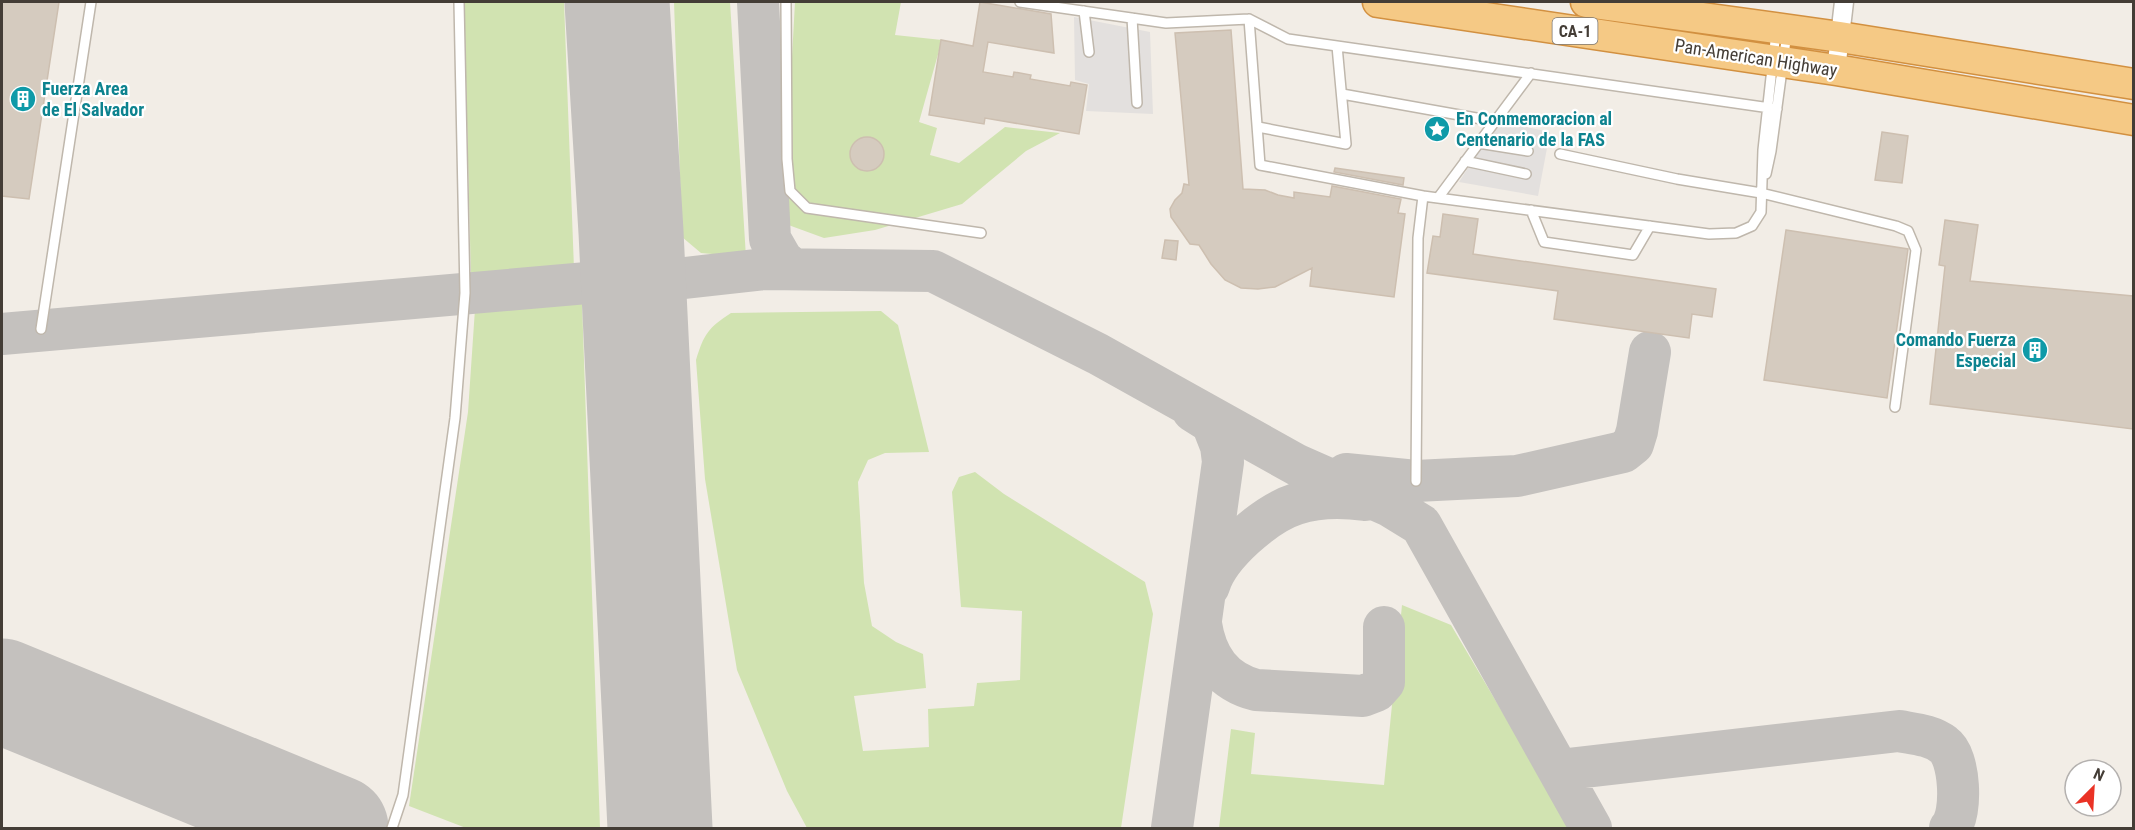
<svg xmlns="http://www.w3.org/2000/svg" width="2135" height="830" viewBox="0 0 2135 830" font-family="'Roboto Condensed',sans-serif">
  <rect width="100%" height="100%" fill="#f2ede6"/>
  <!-- green -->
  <path fill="#d1e3b1" d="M464,2h100l10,267 -103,9z
    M674,2h56l16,255 -45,-4 -19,-16z
    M795,2h106l-6,33 47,5 -23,82 18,6 -7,27 29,8 46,-36 55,6 -34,18 -64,53 -87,26 -51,8 -41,-15z
    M582,302l18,526h-134l-57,-22 59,-394 7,-103z
    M881,311l17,14 31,127 -44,1 -17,7 -10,22 6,101 8,43 24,16 27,12 3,34 -72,8 9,55 66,-4 -1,-38 46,-3 3,-23 43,-3 2,-69 -61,-4 -9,-115 7,-15 16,-5 29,22 141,88 8,32 -32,214h-314l-20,-37 -50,-121 -32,-191 -9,-119c8,-26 12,-32 35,-47z
    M1402,605l49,20 120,203h-352l12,-99 24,4 -4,41 133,11z"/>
  <!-- parking -->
  <path fill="#e3e0de" d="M1074,17l76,15 3,82 -67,-3 3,-27 -14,-4z
    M1498,121l52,11 -12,64 -79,-14z"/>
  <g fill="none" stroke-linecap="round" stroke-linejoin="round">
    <!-- taxiway -->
    <path stroke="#c4c1be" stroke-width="42" d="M758,2l12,237 12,21 11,9
      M631,232c8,31 12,40 45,47
      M2,334l631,-55
      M636,335l6,-23 8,-16 11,-10 15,-7 88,-10 169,2 165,83 199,111 93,41 31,19 170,303
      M1346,474l70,7 101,-5 106,-24 10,-8 4,-13 13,-79
      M1209,586c9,-31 56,-72 87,-82 22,-7 46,-7 69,-4
      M1201,624c5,33 21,57 55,66l107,6 13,-5 8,-9v-55
      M1559,770l340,-39c16,3 32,4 45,14 16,11 19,69 6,83
      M1172,828l51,-366 -2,-16 -9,-23 -19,-12"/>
    <!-- runway -->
    <path stroke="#c4c1be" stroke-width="105" d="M617,2l14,230 29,596
      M2,691l334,137"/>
  </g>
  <!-- building -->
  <path fill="#d5cbbf" stroke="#cdbfb0" stroke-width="1.5" d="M2,2h57l-30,197 -27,-3z
    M980,2l71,12 3,39 -66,-11 -5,30 30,5 1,-5 17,3 -1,4 40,7 1,-4 16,3 -8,49 -94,-16 -1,6 -55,-9 12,-75 32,6z
    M1231,30l12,159 22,1 13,5 16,3v-6l36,5 2,-11 69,13 -3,14 7,1 -11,83 -84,-11 2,-18 -37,19 -17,2 -17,-1 -16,-8 -14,-16 -12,-19 -9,-1 -19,-27 -1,-8 5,-9 7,-7 2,-9 5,1 -14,-152z
    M1882,132l26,4 -6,47 -27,-3z
    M850 154a17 17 0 1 1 34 0a17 17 0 1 1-34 0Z
    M1335,168l69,10 -1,7 -69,-13z
    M1443,214l35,5 -5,35 243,35 -4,28 -20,-3 -3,24 -135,-19 4,-28 -131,-18 6,-37 7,1z
    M1945,220l33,5 -8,56 163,15v133l-203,-25 15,-138 -6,-1z
    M1786,230l122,19 -21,149 -123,-18z
    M1165,240l13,1 -2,19 -14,-2z"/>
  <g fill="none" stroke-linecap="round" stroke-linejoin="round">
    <!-- service casing -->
    <g stroke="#bfb7ac" stroke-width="12">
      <path id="service" d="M786,2l1,157 3,32 17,17 174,25
        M1020,2l146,21 83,-4 39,20 489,70
        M1084,11l5,41
        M1132,18l5,85
        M1249,19l11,146 163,31
        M1342,94l151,27
        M1258,127l88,17 -9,-98
        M1478,143l50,8
        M1560,154l117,25 84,14 135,33 12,5 8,19 -21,157
        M1465,161l61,13
        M1766,174l5,-23 16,-118
        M1438,198l93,-125
        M1531,210l13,32 89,13 17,-29
        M41,329l50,-327
        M1416,481l2,-243 5,-42 286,38 27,-1 16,-7 9,-14 2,-62 13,-118
        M392,828l11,-33 52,-377 10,-125 -6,-291"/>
    </g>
    <!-- minor casing -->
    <g stroke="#bfb7ac" stroke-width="21">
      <path id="minor" d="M1836,70l8,-68"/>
    </g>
    <!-- trunk casing -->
    <g stroke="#d29040" stroke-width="33">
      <path id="trunk" d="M1378,2l458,68 298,50
        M1586,2l254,35 294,47"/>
    </g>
    <!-- service -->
    <use href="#service" stroke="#fff" stroke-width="9"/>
    <!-- minor -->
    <use href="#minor" stroke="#fff" stroke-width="18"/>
    <!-- trunk -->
    <use href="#trunk" stroke="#f5c985" stroke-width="30"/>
  </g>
  <!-- icons -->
  <defs>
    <g id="building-disc" transform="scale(1.35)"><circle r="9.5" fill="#0f9aa8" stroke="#fff"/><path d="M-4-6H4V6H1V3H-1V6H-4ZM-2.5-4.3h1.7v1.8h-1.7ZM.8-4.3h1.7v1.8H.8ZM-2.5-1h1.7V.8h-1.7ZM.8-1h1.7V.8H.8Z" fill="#fff"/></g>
    <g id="sight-disc" transform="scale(1.35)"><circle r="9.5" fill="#0f9aa8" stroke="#fff"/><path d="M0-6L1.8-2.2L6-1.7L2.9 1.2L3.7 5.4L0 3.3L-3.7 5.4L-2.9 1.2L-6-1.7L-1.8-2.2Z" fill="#fff"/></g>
  </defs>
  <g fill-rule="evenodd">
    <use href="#building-disc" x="23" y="99"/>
    <use href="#sight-disc" x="1437" y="129"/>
    <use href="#building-disc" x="2035" y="350"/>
  </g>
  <g text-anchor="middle" stroke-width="4.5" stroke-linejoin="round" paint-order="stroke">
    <!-- shield labels -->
    <rect fill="#fff" stroke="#7c7772" stroke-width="1.5" x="1552.5" y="18" width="45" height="26" rx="4.5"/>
    <g font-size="16" font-weight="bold" fill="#443d36">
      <text x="1575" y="37">CA-1</text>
    </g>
    <!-- street labels -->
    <g font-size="18" fill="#443d36" stroke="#fff">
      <text transform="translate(1756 58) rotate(9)" y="6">Pan-American Highway</text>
    </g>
    <!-- culture labels -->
    <g font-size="18" font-weight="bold" fill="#0d838f" stroke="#fff" text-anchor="start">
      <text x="42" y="95">Fuerza Area<tspan x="42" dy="21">de El Salvador</tspan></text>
      <text x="1456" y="125">En Conmemoracion al<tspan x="1456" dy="21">Centenario de la FAS</tspan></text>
      <text x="2016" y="346" text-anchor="end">Comando Fuerza<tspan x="2016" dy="21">Especial</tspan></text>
    </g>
  </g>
  <!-- border -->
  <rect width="2135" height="830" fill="none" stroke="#443d36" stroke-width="6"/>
  <!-- north arrow -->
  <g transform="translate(2093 788) rotate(24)"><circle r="28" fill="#ffffff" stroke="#b4b1af" stroke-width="1.5"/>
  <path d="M0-4.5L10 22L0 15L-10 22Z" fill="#ea3225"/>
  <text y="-9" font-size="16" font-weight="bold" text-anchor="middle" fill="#443d36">N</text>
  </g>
</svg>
